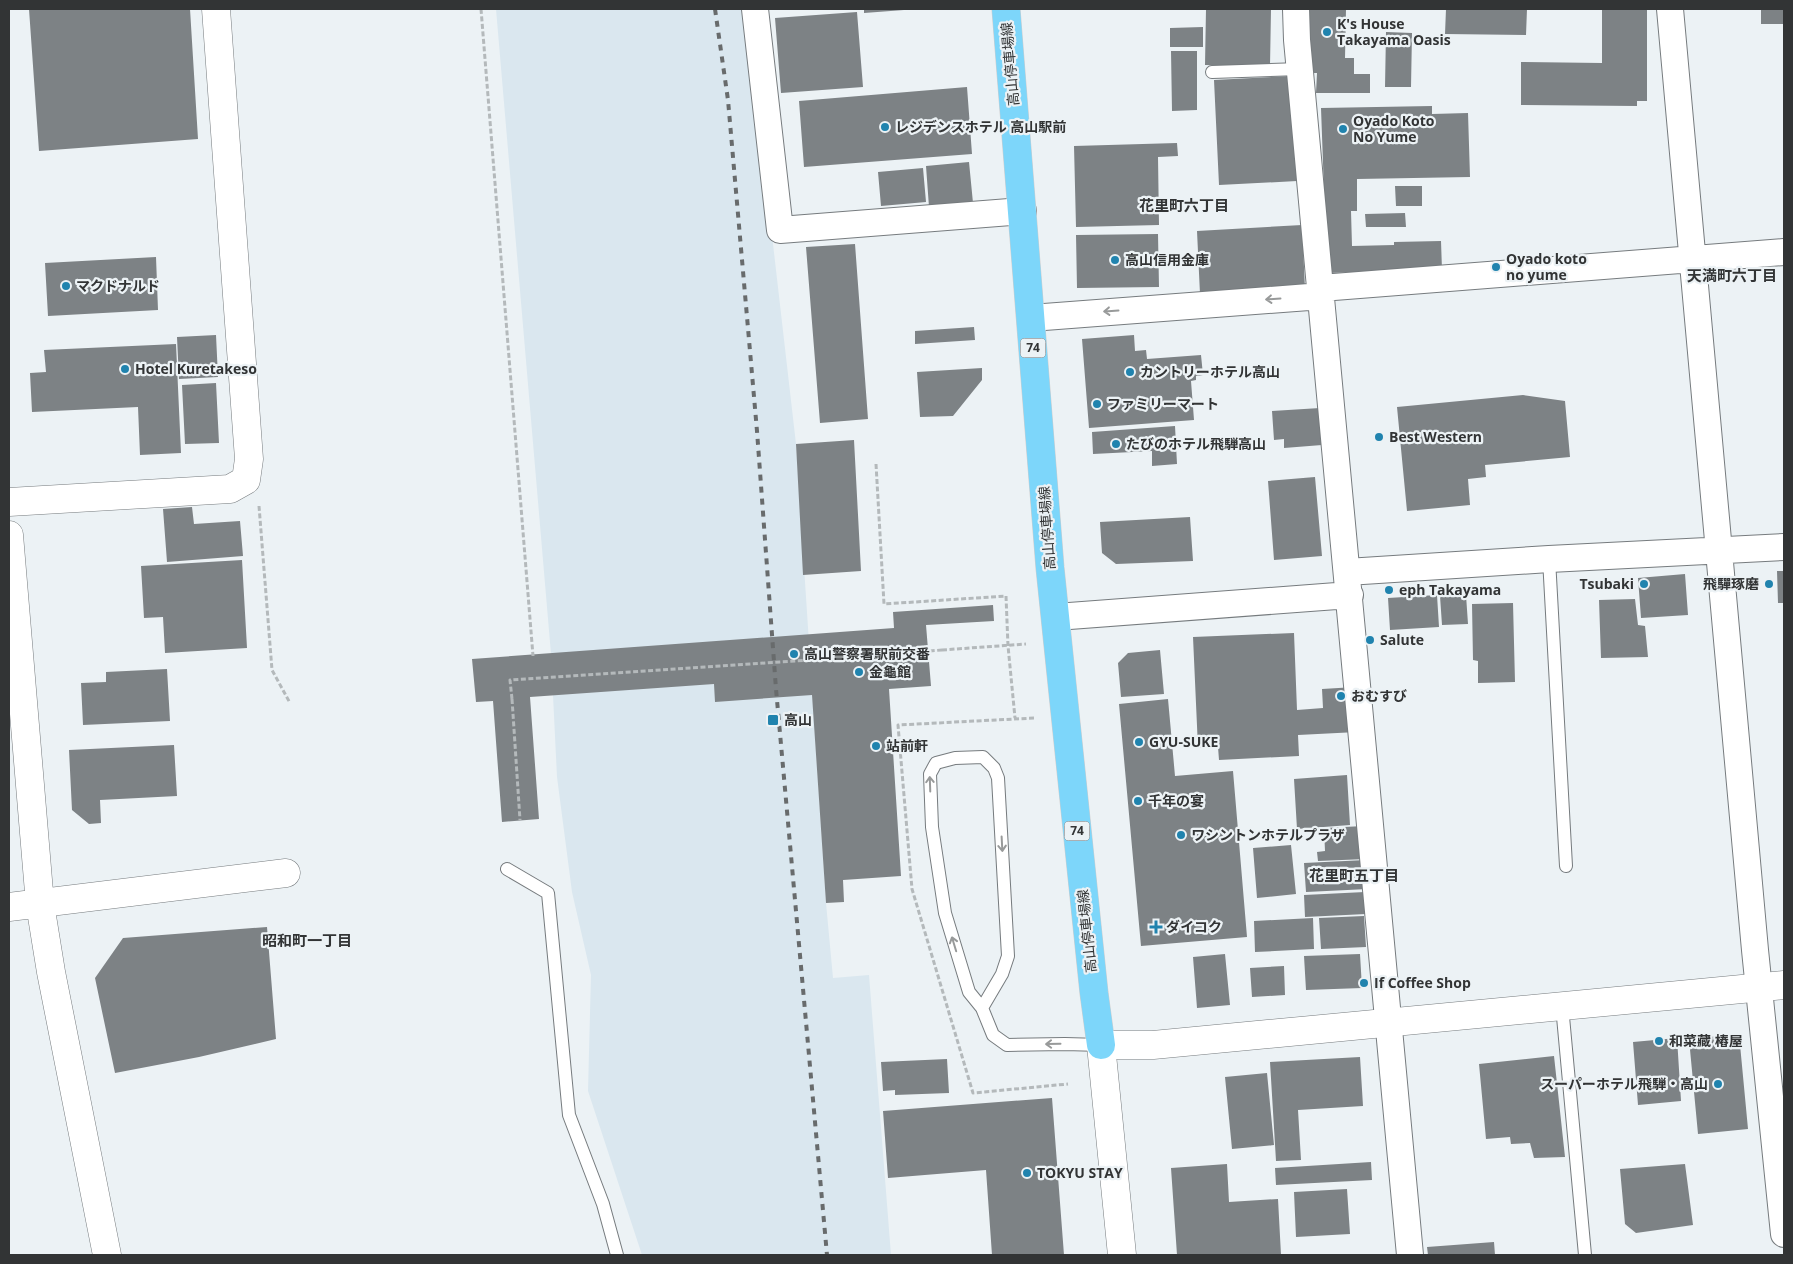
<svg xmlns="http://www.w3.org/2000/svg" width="1793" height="1264" viewBox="0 0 1793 1264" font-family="'Open Sans','Noto Sans JP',sans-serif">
  <rect width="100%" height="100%" fill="#ecf2f5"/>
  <!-- built -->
  <path fill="#dae7ef" d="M496,9h250l50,435 30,459 7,75 36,-3 22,280h-249l-54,-164 3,-116 -19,-83 -15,-115 -6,-123z"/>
  <!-- building -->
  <path fill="#7d8285" d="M29,9h161l8,130 -159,12z
    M864,9h40v1l-40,3z
    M1206,9h65l-1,57 -65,-1z
    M1310,9h36l-1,49h9v16h16v19h-54l1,-20h-8z
    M1446,9h81l-1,26 -81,-1z
    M1602,9h45v92h-10v5l-116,-1v-43l81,1z
    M1761,9h23v15h-23z
    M857,12l6,75 -82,6 -6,-75z
    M1203,27v20h-33v-19z
    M1386,32l26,1 -1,54h-26z
    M1171,51h26v59l-25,1z
    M1291,76l6,105 -78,4 -5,-105z
    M967,87l5,67 -168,13 -5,-66z
    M1432,106v8l36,-1 2,64 -113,2v32h-6l1,35 42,-1v-3l47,-1 1,29 -115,3 -6,-165z
    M1177,143l1,13 -20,1 1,68 -83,2 -2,-81z
    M969,162l4,41 -44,4 -3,-41z
    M923,168l3,34 -45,4 -3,-34z
    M1395,186h27v20h-26z
    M1405,213l1,14h-40l-1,-13z
    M1302,225l3,64 -105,5 -3,-63z
    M1158,234l1,53 -82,1 -1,-53z
    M855,244l13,175 -48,4 -14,-176z
    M156,257l2,53 -110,6 -3,-53z
    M974,327l1,13 -60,4v-13z
    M216,335l2,42 -39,2 -2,-42z
    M1134,335l1,16 11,-1 1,9 54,-4 2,20 -7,1v4l-5,1 3,39 -105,8 -7,-89z
    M176,344l5,109 -41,2 -2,-48 -106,5 -2,-39 16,-1 -2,-22z
    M982,368v12l-29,36 -33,1 -3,-45z
    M216,383l3,60 -34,1 -3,-59z
    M1523,395l42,6 5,56 -85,8 1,12 -18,2 2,26 -63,6 -10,-104z
    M1320,408l2,37 -38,3v-9l-10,1 -2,-29z
    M1175,426l2,38 -25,2v-15l-59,3 -1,-22z
    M854,440l7,131 -58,4 -7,-131z
    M1315,477l7,79 -48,4 -6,-79z
    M192,507l2,17 46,-3 3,35 -76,6 -4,-53z
    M1190,517l3,44 -77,3 -14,-11 -2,-31z
    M242,560l5,88 -82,5 -2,-36 -19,1 -3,-52z
    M1777,571h7v32h-6z
    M1685,574l3,41 -47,3 -3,-40z
    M1437,595l2,32 -49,3 -2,-32z
    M1466,595l2,29 -26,1 -2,-29z
    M1635,599l3,26 7,1 3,31 -47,1 -2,-58z
    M1513,603l2,79 -37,1v-22l-5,-1 -1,-56z
    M993,605l1,16 -68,4 5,61 -42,3 12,187 -58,4 1,22 -18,1 -14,-208 -97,7 -1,-18 -184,13 9,122 -37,3 -9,-121 -17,1 -4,-43 422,-31 -1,-16z
    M1294,633l3,77 26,-2 -1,-19 33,-2 2,45 -59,3 1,21 -80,4 -1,-13 -20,1 -5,-111z
    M1160,650l4,44 -43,3 -3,-34 10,-10z
    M167,669l3,52 -87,4 -2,-42 25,-1v-10z
    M1168,699l7,77 58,-5 14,166 -106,9 -22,-242z
    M174,745l3,51 -77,4 1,23 -12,1 -17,-14 -3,-60z
    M1347,775l3,50 -53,4 -3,-50z
    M1364,826l2,33 -48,2 -1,-9 8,-1 -1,-23z
    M1291,845l5,49 -39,4 -4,-50z
    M1366,860l2,29 -62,3 -2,-29z
    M1365,892l1,22 -61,3 -1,-22z
    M1364,916l2,31 -45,2 -2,-31z
    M1313,918l1,31 -59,3 -1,-31z
    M267,927l9,112 -77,18 -84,16 -20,-95 28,-40z
    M1225,954l5,51 -33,3 -4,-51z
    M1360,954l2,34 -56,2 -2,-34z
    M1284,966l1,29 -33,2 -2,-29z
    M1739,1034l9,95 -50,5 -9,-95z
    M1677,1038l4,63 -43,4 -5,-63z
    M1554,1056l11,101 -31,1 -4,-15 -19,1 -1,-7 -24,2 -7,-75z
    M1360,1057l3,49 -65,4 3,50 -25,1 -6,-99z
    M947,1059l2,34 -54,2v-5l-12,1 -2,-29z
    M1267,1073l7,72 -42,4 -7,-72z
    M1052,1098l12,157h-72l-6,-85 -98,8 -5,-67z
    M1371,1162l1,18 -96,5 -1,-17z
    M1227,1164l2,38 49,-3 3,56h-104l-6,-87z
    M1685,1164l8,61 -57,8 -11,-9 -5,-55z
    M1347,1189l3,45 -54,3 -2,-45z
    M1494,1242l1,13h-67l-1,-8z"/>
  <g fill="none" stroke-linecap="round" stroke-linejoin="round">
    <!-- lane casing -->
    <g stroke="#767b7e" stroke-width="14">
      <path id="lane" d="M1212,72l88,-3
        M1549,559l17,307
        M507,869l41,24 21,222 34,89 14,51
        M1562,1006l23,249
        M982,1008l20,-34 6,-18 -10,-178 -4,-10 -11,-11 -28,1 -19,5 -6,11 2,53 13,86 24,79 13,16 11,27 14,10 58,-1 36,1"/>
    </g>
    <!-- street casing -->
    <g stroke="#767b7e" stroke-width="28">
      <path id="street" d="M755,9l25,221 243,-19
        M1296,9l1,31 113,1215
        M1670,9l85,941 29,284
        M1321,288l463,-36
        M1031,318l291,-22
        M1347,572l202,-13 235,-12
        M1056,617l294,-22"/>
    </g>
    <!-- secondary casing -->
    <g stroke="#767b7e" stroke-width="29">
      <path id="secondary" d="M9,502l221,-13 16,-9 3,-21 -33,-450
        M9,535l31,369 11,68 56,283
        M9,907l277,-34
        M1122,1255l-21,-210h52l631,-60"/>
    </g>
    <!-- primary casing -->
    <g stroke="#cececf" stroke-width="29">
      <path id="primary" d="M1006,9l44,559 44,425 7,52"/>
    </g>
    <!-- path -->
    <path stroke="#b4b9bb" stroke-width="3" stroke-dasharray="5 2.5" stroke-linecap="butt" d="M481,9l52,647
      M876,464l8,140 122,-8 2,50 7,72
      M259,506l13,164 18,33
      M942,650l84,-6
      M825,659l117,-9
      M512,699l8,121
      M1034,718l-136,7 14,164 61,204 95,-9"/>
    <!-- lane -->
    <use href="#lane" stroke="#fff" stroke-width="12"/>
    <!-- street -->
    <use href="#street" stroke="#fff" stroke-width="26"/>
    <!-- secondary -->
    <use href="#secondary" stroke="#fff" stroke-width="28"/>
    <!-- primary -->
    <use href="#primary" stroke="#7dd6fa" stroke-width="28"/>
    <!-- rail -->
    <path stroke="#686b6c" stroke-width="4" stroke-dasharray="6 6" stroke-linecap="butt" d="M715,9l13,91 29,331 19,258 51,566"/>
    <!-- path-bridge -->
    <path stroke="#b4b9bb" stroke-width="3" stroke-dasharray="5 2.5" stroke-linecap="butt" d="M512,699l-2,-19 315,-21"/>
  </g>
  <!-- one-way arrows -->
  <defs><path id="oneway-shaft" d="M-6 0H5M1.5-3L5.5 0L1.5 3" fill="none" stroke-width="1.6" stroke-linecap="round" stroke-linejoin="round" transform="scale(1.25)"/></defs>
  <g stroke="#989a9a">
    <use href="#oneway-shaft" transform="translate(1273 299) rotate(176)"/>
    <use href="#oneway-shaft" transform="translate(1111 311) rotate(176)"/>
    <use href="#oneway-shaft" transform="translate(930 784) rotate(-92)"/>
    <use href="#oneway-shaft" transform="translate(1002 844) rotate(87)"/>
    <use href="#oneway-shaft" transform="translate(954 944) rotate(-107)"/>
    <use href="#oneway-shaft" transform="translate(1053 1044) rotate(179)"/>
  </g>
  <!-- markers -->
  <g fill="#2083ae" stroke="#ecf2f5" stroke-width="2">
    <circle cx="1327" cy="32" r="5"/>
    <circle cx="885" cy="127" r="5"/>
    <circle cx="1343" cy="129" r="5"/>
    <circle cx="1115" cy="260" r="5"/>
    <circle cx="1496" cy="267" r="5"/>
    <circle cx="66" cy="286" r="5"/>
    <circle cx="125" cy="369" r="5"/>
    <circle cx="1130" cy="372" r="5"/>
    <circle cx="1097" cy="404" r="5"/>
    <circle cx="1379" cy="437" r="5"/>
    <circle cx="1116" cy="444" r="5"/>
    <circle cx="1644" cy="584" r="5"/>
    <circle cx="1769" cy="584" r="5"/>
    <circle cx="1389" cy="590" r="5"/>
    <circle cx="1370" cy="640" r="5"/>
    <circle cx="794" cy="654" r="5"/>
    <circle cx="859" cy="672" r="5"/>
    <circle cx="1341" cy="696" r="5"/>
    <rect x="767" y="714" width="12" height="12" rx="2.5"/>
    <circle cx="1139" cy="742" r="5"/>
    <circle cx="876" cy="746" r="5"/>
    <circle cx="1138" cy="801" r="5"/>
    <circle cx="1181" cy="835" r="5"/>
    <path d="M1153.5 919.5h5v5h5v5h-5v5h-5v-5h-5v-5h5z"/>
    <circle cx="1364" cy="983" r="5"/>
    <circle cx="1659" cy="1041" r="5"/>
    <circle cx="1718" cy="1084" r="5"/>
    <circle cx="1027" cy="1173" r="5"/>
  </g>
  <g text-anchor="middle" stroke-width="4.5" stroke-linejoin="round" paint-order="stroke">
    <!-- shield labels -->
    <g fill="#ecf2f5" stroke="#6a6d6f" stroke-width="1">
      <rect x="1020.5" y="338.5" width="25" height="19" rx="4"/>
      <rect x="1064.5" y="821.5" width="25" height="19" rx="4"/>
    </g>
    <g font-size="12" font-weight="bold" fill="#323435">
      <text x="1033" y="352">74</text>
      <text x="1077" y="835">74</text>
    </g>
    <!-- poi labels -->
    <g font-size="14" font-weight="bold" fill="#323435" stroke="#ecf2f5" text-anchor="start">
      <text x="1337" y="29">K's House<tspan x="1337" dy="16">Takayama Oasis</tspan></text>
      <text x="1353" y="126">Oyado Koto<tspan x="1353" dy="16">No Yume</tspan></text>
      <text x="895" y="132">レジデンスホテル 高山駅前</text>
      <text x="1506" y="264">Oyado koto<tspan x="1506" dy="16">no yume</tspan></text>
      <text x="1125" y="265">高山信用金庫</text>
      <text x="76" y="291">マクドナルド</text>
      <text x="135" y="374">Hotel Kuretakeso</text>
      <text x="1140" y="377">カントリーホテル高山</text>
      <text x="1107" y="409">ファミリーマート</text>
      <text x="1389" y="442">Best Western</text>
      <text x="1126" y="449">たびのホテル飛騨高山</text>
      <text x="1634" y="589" text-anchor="end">Tsubaki</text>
      <text x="1759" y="589" text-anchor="end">飛驒琢磨</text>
      <text x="1399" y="595">eph Takayama</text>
      <text x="1380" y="645">Salute</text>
      <text x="804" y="659">高山警察署駅前交番</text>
      <text x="869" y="677">金龜館</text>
      <text x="1351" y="701">おむすび</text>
      <text x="784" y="725">高山</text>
      <text x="1149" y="747">GYU-SUKE</text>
      <text x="886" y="751">站前軒</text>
      <text x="1148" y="806">千年の宴</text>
      <text x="1191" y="840">ワシントンホテルプラザ</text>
      <text x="1166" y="932">ダイコク</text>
      <text x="1374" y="988">If Coffee Shop</text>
      <text x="1669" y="1046">和菜藏 樁屋</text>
      <text x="1708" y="1089" text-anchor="end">スーパーホテル飛騨・高山</text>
      <text x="1037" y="1178">TOKYU STAY</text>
    </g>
    <!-- street labels -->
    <g font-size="14" fill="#323435" stroke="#ecf2f5">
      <text transform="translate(1010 64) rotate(-95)" y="5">高山停車場線</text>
      <text transform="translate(1047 528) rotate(-94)" y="5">高山停車場線</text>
      <text transform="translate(1087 931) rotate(-96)" y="5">高山停車場線</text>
    </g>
    <!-- neighbourhood labels -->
    <g font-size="15" font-weight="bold" fill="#323435" stroke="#ecf2f5">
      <text x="1184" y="211">花里町六丁目</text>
      <text x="1732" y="281">天満町六丁目</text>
      <text x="1354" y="881">花里町五丁目</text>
      <text x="307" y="946">昭和町一丁目</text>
    </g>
  </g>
  <!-- border -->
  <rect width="1793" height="1264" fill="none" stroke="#323435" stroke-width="20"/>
</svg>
